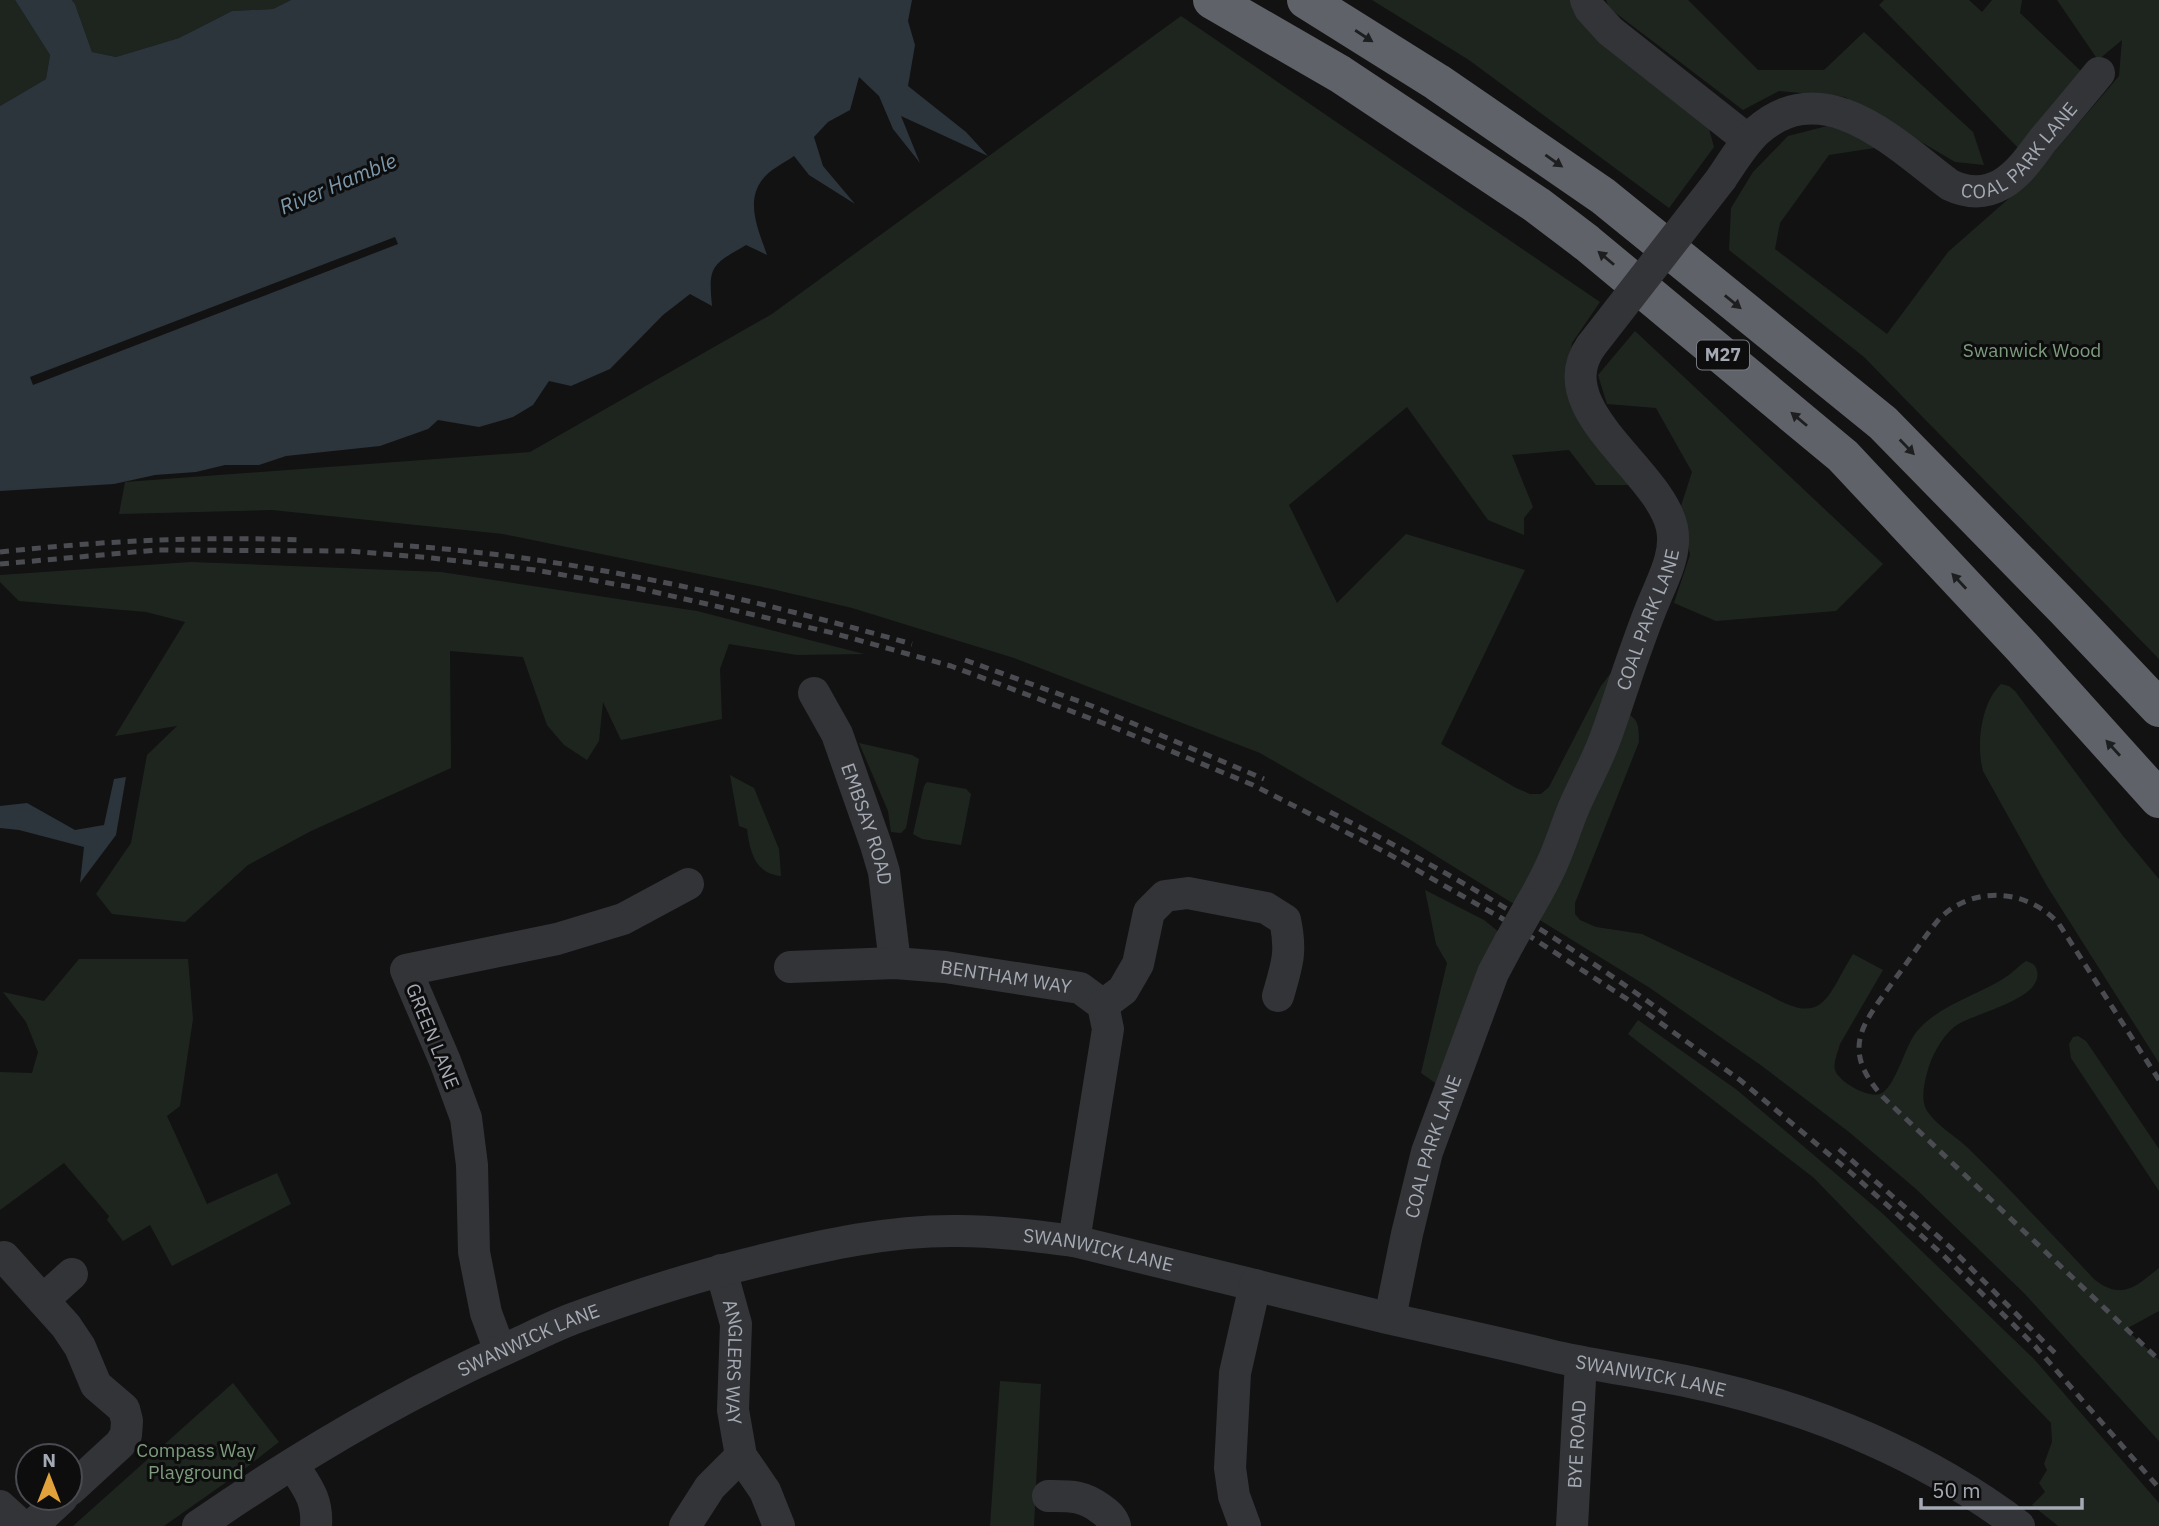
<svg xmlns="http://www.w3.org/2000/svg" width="2159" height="1526" viewBox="0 0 2159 1526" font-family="'IBM Plex Sans',sans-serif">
  <rect width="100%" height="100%" fill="#121213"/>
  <!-- green -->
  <path fill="#1e251f" d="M0,0h15l35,55 -4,24 -46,27z
    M72,0h219l-18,9 -41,2 -53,27 -63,19 -24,-5 -17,-48z
    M1372,0h201l135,125 6,22 -45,61 -200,-148z
    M1606,0h82l70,70h66l40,-38 109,100 11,33 -29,-3 -110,-65 -66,-6 -36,19 -134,-102z
    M1884,0h85l13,12 10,-12h30l-2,13 63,60 -61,79 -143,-147z
    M2057,0h102v659l-295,-302 -135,-107 2,-42 22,-36 35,-36 39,-10 31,8 23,13 -52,8 -49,68 -5,26 112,85 61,-82 83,-73 88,-103 3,-36 -24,20z
    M1181,16l419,286 -28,41 -5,30 64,112h-35l-27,-35 -57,5 21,52 -9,11v17l-36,-15 -81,-113 -118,98 48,98 69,-69 119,36 -84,174 75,44 14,6h11l8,-7 52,-101 9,-12 8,-4 -3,36c21,13 24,11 24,36l-64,161v11l5,6 16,7 46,7 127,61c55,32 57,3 84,-41l30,16 -43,74c-2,8 -7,18 -5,26 4,12 32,28 45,24 16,-6 25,-50 38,-64 24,-27 62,-35 91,-55 6,-5 11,-10 17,-14 6,2 10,4 11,10 7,29 -66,42 -83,56 -13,11 -23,30 -27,46 -3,11 -6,26 -1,36 9,16 30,27 43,40 43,42 84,87 126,131 28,21 41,6 64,-12v43l-33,18 33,31v81l-135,-148 -108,-104 -67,-57 -87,-66 -112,-78 -246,-152 -144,-83 -246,-95 -162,-50 -80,-19 -269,-55 -231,-24 -153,4 6,-32 405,-30 242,-138z
    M1635,331l248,233 -47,47 -120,10 -42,-18 16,-48 -9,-49 11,-34 -36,-64 -49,-4 -9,-29z
    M191,562l250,10 256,39 167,43 -67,1 -68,-11 -9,25 2,50 -101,21 -18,-38 -4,39 -12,19 -23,-15 -17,-20 -24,-68 -73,-6 1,117 -140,63 -63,34 -63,57 -73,-8 -16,-20 35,-51 16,-88 30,-29 -62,10 70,-114 -39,-10 -127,-11 -19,-19v-7z
    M2001,684l8,2 6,5 108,145 36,43v184l-112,-177 -64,-115c-7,-26 -2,-68 18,-87z
    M859,743l53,12 7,4 -13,69 -5,5 -10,-1 -3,-21z
    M730,775l24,13 25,61 2,27c-27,-3 -31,-25 -34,-47l-8,-3z
    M927,782l39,7 5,5 -10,51 -39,-6 -9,-5 11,-48z
    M1425,890l59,30 21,17 -67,148 -17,-12 26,-110 -11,-19z
    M79,959h109l5,60 -13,87 -13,10 40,88 70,-31 14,31 -119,62 -22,-41 -27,16 -16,-21 2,-4 -45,-53 -64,47v-138l32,1 6,-21 -12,-30 -23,-30 41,9z
    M1638,1020l99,70 145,123 152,146 125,144v23h-101l-26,-21 13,-13 -6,-9 8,-13 -3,-6 8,-22 -1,-19 -237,-245 -186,-144z
    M2078,1036l8,5 73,108v42l-88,-133 -2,-14 4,-7z
    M1000,1381l41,3 -7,142h-44z
    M233,1383l46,59 -37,29 -78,55h-91z"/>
  <!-- water -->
  <path fill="#2c353b" d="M15,0h57l3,4 17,48 24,5 63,-19 53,-27 41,-2 18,-9h621l-4,21 7,24 -7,41 58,46 22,24 -87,-40 19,47 -27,-34 -14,-33 -20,-19 -9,33 -22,12 -14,15 9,29 32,38 -46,-29 -15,-19c-10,7 -25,14 -32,24 -17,23 -3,51 5,75l-21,-10c-34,20 -38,20 -34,61l-22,-12 -27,21 -53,54 -39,17 -22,-5 -16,24 -20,12 -34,10 -41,-7 -10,9 -48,17 -94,10 -27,9h-34l-29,7 -41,3 -41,9 -114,7v-385l46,-27 4,-24z
    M126,777l-10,58 -36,48 4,-36 -65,-17 -19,-2v-22l27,-3 48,27 29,-5 10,-46z"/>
  <!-- pier -->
  <path fill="#121213" d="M395,237l3,7 -365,141 -3,-8z"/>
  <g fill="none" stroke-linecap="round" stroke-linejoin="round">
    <!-- minor -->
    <g stroke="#333438" stroke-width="32">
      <path d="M1586,0l4,9 20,22 138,109"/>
      <path id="s1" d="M1721,179c11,-16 21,-34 36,-48 67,-60 139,14 193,54 17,8 35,9 52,-1 17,-10 29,-28 41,-44 19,-22 38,-45 56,-67"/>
      <path id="s2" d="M814,693l23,41 39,111 8,27 11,91"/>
      <path id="s3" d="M1531,904c7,-12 14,-25 20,-38 9,-19 15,-40 23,-59 10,-23 22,-44 31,-68 11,-30 20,-60 31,-90 6,-17 12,-34 19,-50 9,-22 22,-46 17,-71 -12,-58 -126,-119 -81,-182"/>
      <path id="s4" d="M790,967l105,-4 50,4 135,21 23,17 5,24 -34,212"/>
      <path d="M1103,1005l20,-15 15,-26 11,-52 16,-16 23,-3 78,15 19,12c7,32 2,45 -7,76"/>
      <path d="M4,1257l62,69 14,21 16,38 28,24 3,12 -1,14 -6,9 -50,46"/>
      <path id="s5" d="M721,1270l15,54 -3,86 8,46 24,35 14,35"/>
      <path d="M43,1300l29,-26"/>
      <path id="s6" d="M1390,1318l17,-84 20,-82 66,-179 16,-30"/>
      <path d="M500,1351l-14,-38 -12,-61 -2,-87 -6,-47 -21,-57 -39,-91 151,-31 66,-20 65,-35"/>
      <path d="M293,1465c14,22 25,34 23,61"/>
      <path d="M1048,1496c22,0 35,-1 53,13 7,5 12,9 14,17"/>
      <path d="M0,1506l22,20"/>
      <path d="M32,1526l30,-28"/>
      <path id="s7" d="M198,1526c98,-68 202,-130 312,-179 20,-9 41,-20 62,-28 62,-23 124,-43 187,-58 64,-16 132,-31 199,-30 39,0 77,5 116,10 104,25 209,51 313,77 57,13 114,25 170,39 50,11 101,17 151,29 110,25 220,71 311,140"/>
      <path d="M685,1526l25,-39 31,-31"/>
      <path d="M1245,1526l-11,-30 -4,-28 5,-95 20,-88"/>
      <path id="s8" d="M1572,1526l9,-164"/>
    </g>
    <!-- highway -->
    <path stroke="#5f6268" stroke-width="38" d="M1212,0l128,74 197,131 50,38 256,213 179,191 137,152
      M1306,0l131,82 166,114 280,227 182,186 94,99"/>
    <!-- rail -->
    <path stroke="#4a4c51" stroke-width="5" stroke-dasharray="9 7" stroke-linecap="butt" d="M394,545c176,11 348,51 518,99
      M0,552c101,-11 201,-16 303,-12
      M0,564l157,-14 191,1 84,7 103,12 102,18 196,45 118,33 157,59 145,60 132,67 118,67 127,82 110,79 109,91 94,84 92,91 124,142
      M965,660l127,46 172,73
      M1330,812c118,59 232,126 338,204
      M2159,1080l-100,-156c-31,-35 -85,-39 -119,-6 -16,19 -30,41 -45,61 -32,45 -56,69 -12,118l276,263
      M1839,1149l111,98 105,106"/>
    <!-- minor-bridge -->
    <path stroke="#333438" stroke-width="32" d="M1591,346l130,-167
      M1509,943l22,-39"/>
  </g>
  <!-- one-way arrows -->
  <defs><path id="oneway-solid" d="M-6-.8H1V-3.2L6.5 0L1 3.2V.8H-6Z" transform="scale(1.75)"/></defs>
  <g fill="#1d1e20">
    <use href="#oneway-solid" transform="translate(1364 36) rotate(33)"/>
    <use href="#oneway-solid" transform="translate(1554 161) rotate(35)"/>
    <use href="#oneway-solid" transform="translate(1606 258) rotate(-140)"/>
    <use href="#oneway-solid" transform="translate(1733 302) rotate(39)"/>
    <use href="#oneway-solid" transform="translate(1799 419) rotate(-140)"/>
    <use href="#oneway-solid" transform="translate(1907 447) rotate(46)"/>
    <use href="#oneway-solid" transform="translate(1959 581) rotate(-133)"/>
    <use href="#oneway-solid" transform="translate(2113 748) rotate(-132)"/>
  </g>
  <g text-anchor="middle" stroke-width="6" stroke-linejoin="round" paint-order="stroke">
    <!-- shield labels -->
    <rect fill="#0d0d0e" stroke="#777a82" stroke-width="2" x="1697" y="340.5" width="52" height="29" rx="5"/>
    <g font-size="18" font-weight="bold" fill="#a4a9b3">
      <text x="1723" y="361">M27</text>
    </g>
    <!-- street labels -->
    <g font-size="19" fill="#a4a9b3" stroke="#0d0d0e">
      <text dy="7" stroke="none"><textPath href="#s1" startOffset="368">COAL PARK LANE</textPath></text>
      <text dy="7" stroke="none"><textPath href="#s3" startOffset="308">COAL PARK LANE</textPath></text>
      <text dy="7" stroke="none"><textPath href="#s2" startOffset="142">EMBSAY ROAD</textPath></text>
      <text dy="7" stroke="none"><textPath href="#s4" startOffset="217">BENTHAM WAY</textPath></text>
      <text transform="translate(433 1036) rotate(68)" y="7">GREEN LANE</text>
      <text dy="7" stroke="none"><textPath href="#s6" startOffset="177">COAL PARK LANE</textPath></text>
      <text dy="7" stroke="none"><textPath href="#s7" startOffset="968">SWANWICK LANE</textPath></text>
      <text dy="7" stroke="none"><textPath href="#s7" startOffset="380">SWANWICK LANE</textPath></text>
      <text dy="7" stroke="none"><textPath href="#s5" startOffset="94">ANGLERS WAY</textPath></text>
      <text dy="7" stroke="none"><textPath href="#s7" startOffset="1535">SWANWICK LANE</textPath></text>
      <text dy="7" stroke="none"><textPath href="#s8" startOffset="82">BYE ROAD</textPath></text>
    </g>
    <!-- park labels -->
    <g font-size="19" fill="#7d9c7d" stroke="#0d0d0e">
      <text x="2032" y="357">Swanwick Wood</text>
      <text x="196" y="1457">Compass Way<tspan x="196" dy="22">Playground</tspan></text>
    </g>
    <!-- water labels -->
    <g font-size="21" font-style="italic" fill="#7d98ab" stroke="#0d0d0e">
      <text transform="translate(338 184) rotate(-23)" y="7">River Hamble</text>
    </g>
  </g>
  <!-- north arrow -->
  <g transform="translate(49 1477)"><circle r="33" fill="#0d0d0e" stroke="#494b50" stroke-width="2"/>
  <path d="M0-5L12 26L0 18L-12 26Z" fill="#e2a23b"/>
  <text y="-10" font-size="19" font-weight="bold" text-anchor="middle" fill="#a4a9b3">N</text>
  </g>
  <!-- scale -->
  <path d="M1921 1498v10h161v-10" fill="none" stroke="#a4a9b3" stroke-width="3.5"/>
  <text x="1932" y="1498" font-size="21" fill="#a4a9b3" stroke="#0d0d0e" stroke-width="5" paint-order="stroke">50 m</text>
</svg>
